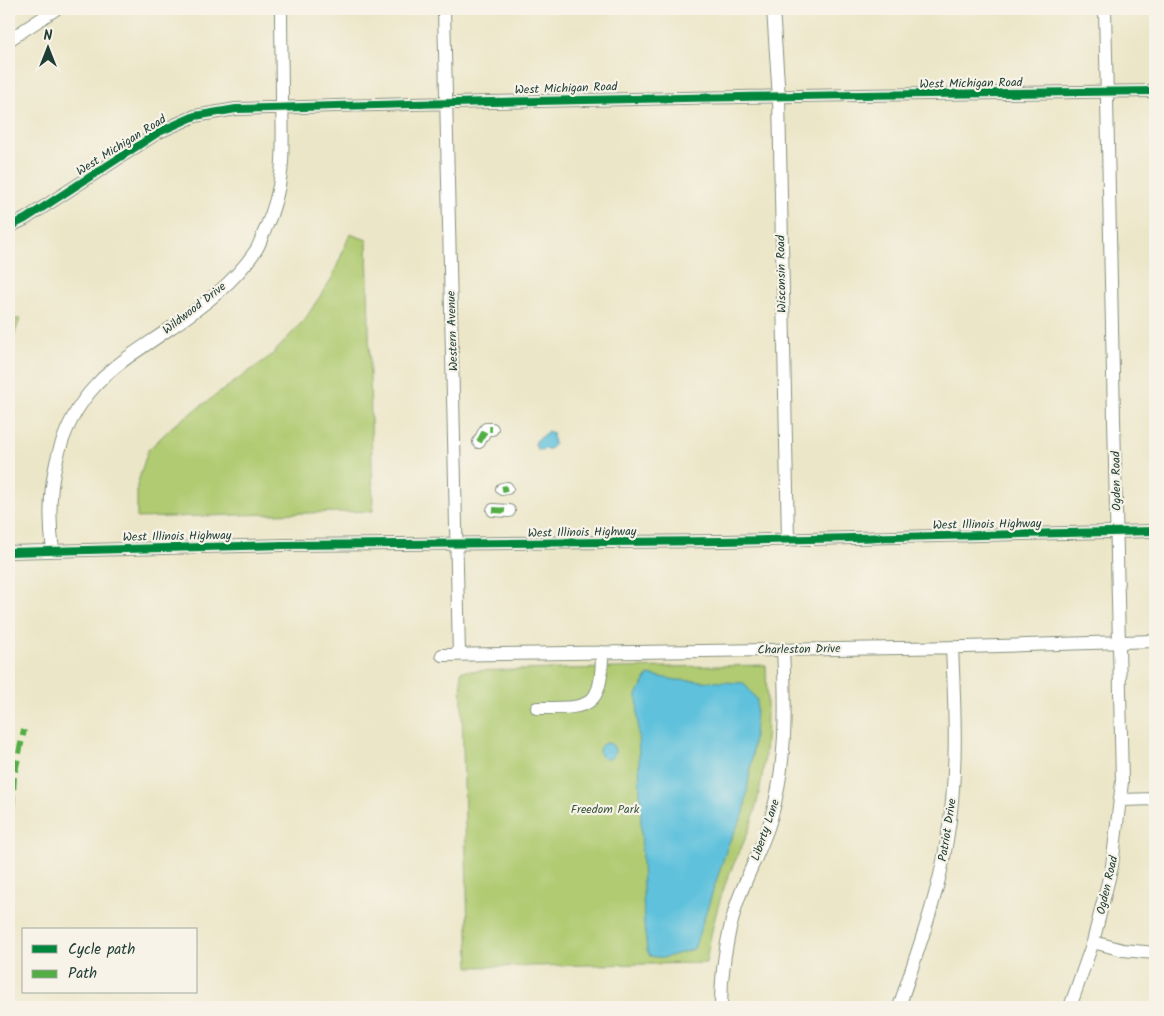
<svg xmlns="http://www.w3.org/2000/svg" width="1164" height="1016" viewBox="0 0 1164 1016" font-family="Kalam,sans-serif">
  <rect width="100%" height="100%" fill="#f7f3e8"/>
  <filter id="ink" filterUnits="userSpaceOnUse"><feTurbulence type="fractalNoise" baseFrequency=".02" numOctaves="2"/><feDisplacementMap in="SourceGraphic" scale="10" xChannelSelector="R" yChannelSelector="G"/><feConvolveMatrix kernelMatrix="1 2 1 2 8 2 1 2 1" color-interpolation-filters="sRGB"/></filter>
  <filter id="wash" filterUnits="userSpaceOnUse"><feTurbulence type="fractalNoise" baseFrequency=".0096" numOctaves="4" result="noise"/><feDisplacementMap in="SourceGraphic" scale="20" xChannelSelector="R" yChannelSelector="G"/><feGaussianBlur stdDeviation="1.12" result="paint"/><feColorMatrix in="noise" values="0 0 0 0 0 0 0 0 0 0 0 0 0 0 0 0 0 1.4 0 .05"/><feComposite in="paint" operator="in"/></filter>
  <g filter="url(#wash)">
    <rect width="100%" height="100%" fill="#ece6c8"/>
    <!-- green -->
    <path fill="#b0cb72" stroke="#688453" d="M350,234l17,6 6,271 -236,7v-33l11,-35 25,-24 99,-71 33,-36 27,-41z
      M9,319h11l-11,30z
      M766,665c2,55 2,103 -14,156 -7,22 -19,42 -27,64 -9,25 -15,52 -19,78l-237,4 -8,-296z"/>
    <!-- water -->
    <path fill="#5ec1dc" stroke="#3e7f88" d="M548,431l5,2 1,12 -4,4 -12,1 -3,-5 1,-4z
      M648,675l29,5 67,3 13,17 -5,58 -8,55 -16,32 -34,104 -31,9 -13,-2 -3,-6 -3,-25 -7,-230z
      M599 751a8 8 0 1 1 16 0a8 8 0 1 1-16 0Z"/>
  </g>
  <g filter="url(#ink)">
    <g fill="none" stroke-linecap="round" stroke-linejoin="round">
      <!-- minor casing -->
      <g stroke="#86927e" stroke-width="14">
        <path id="minor" d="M444,9l15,645
          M773,9l6,89 9,442
          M9,40l47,-31
          M9,227l16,-8 134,-87 36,-16 41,-7c307,-10 613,-14 919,-18
          M479,442l7,-13h6
          M502,489l5,-1
          M493,510l16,1
          M53,551c-8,-59 2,-123 44,-167 21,-23 50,-39 75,-57 31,-21 63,-45 84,-77 4,-6 6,-14 9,-20 21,-47 18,-81 17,-130 0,-31 -1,-61 -1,-91
          M9,552l275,-7 439,-4 432,-10
          M442,655l523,-8 190,-6
          M537,708c52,0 65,2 65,-56
          M1121,800l34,-1
          M1093,942l30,8 32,3
          M721,1007c0,-34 5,-68 15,-101 9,-28 25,-55 34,-84 17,-57 16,-114 13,-173
          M899,1007c18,-55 39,-110 48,-167 11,-64 8,-129 5,-193
          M1070,1007l23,-65 19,-76 10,-84 -17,-773"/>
      </g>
      <!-- minor -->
      <use href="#minor" stroke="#fff" stroke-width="12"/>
      <!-- quiet -->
      <path stroke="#52ad45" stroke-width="6" stroke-dasharray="12 6" stroke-linecap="butt" d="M479,442l7,-13h6
        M502,489l5,-1
        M493,510l16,1
        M9,861l5,-85 10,-46"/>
      <!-- cycleway casing -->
      <g stroke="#f7f3e8" stroke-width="11">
        <path id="cycleway" d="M9,227l16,-8 134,-87 36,-16 41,-7c307,-10 613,-14 919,-18
          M9,552l275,-7 439,-4 432,-10"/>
      </g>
      <!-- cycleway -->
      <use href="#cycleway" stroke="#00873e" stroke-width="8"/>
    </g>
  </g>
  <g text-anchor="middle" stroke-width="4.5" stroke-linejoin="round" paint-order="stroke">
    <!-- street labels -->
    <g font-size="12" fill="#1f3d34" stroke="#f7f3e8">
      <text transform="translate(971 83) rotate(-1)" y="4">West Michigan Road</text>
      <text transform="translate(566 88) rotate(-2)" y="4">West Michigan Road</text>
      <text transform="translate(121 145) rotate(-32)" y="4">West Michigan Road</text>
      <text transform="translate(781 274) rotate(-91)" y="4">Wisconsin Road</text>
      <text transform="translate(194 308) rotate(-38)" y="4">Wildwood Drive</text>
      <text transform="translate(452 331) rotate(-92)" y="4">Western Avenue</text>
      <text transform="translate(1116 481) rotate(-91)" y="4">Ogden Road</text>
      <text transform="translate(987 524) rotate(-1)" y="4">West Illinois Highway</text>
      <text transform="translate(582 532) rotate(-1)" y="4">West Illinois Highway</text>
      <text transform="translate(177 536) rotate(-1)" y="4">West Illinois Highway</text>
      <text transform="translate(799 649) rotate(-1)" y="4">Charleston Drive</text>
      <text transform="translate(765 830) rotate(-71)" y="4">Liberty Lane</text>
      <text transform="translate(947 830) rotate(-81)" y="4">Patriot Drive</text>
      <text transform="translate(1107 885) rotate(-77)" y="4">Ogden Road</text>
    </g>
    <!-- park labels -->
    <g font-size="12" fill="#3c5940" stroke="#f7f3e8">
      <text x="605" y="813">Freedom Park</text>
    </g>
  </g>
  <!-- margin -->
  <rect width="1164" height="1016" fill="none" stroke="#f7f3e8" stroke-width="30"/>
  <!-- legend -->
  <rect x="22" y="928" width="175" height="65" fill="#f7f3e8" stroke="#a1aaa0"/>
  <rect x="32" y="945" width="25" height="8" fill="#00873e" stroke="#a1aaa0"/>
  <text x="68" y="954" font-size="15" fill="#1f3d34">Cycle path</text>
  <rect x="32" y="970" width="25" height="8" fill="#52ad45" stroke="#a1aaa0"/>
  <text x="68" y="978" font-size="15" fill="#1f3d34">Path</text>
  <!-- north arrow -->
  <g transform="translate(48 48)" stroke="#f7f3e8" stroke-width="4" paint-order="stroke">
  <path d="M0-4L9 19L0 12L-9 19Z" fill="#1f3d34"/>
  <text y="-8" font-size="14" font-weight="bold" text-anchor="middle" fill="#1f3d34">N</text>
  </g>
</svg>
